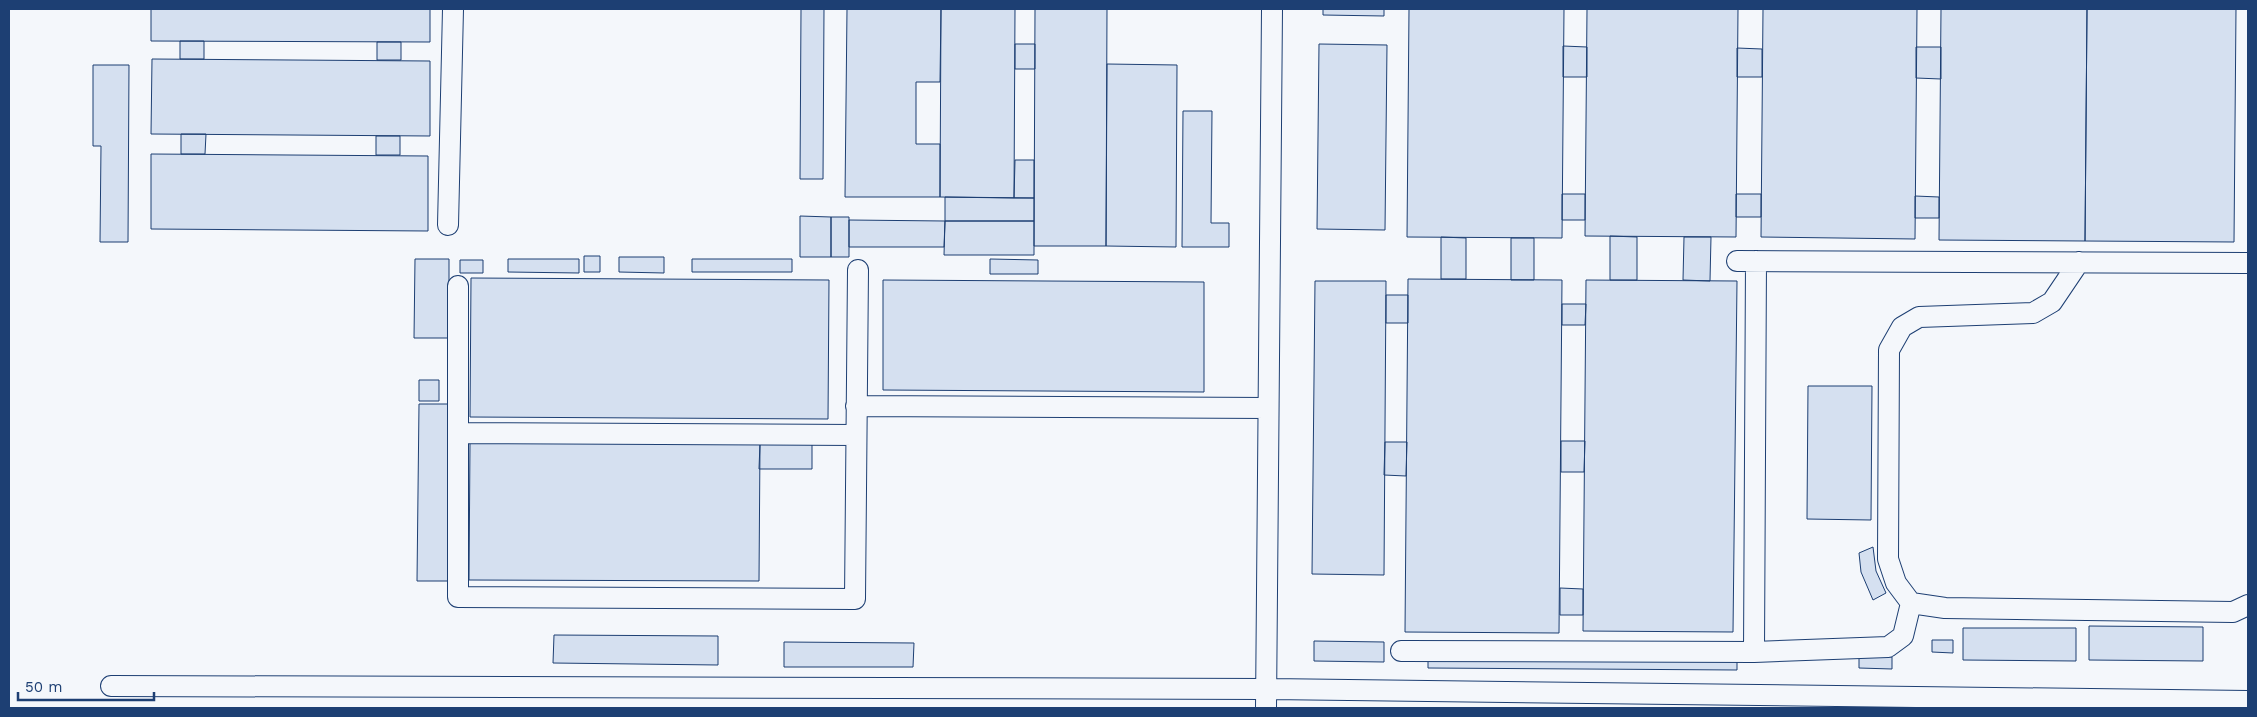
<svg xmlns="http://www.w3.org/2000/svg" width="2257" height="717" viewBox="0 0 2257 717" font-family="'Work Sans',sans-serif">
  <rect width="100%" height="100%" fill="#f4f7fb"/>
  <!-- building -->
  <path fill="#d5e0f0" stroke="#1d3f73" d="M151,9h279v33l-279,-1z
    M801,9h23l-1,170h-23z
    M847,9h94l-1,73h-24v62h24v53h-95z
    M941,9h74l-1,189 -74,-1z
    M1035,9h72l-1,237h-72z
    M1323,9h61v7l-61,-1z
    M1409,9h155l-2,229 -155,-1z
    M1587,9h151l-2,228 -151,-1z
    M1763,9h154l-2,230 -154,-2z
    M1941,9h146l-2,232 -146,-1z
    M2087,9h149l-2,233 -149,-1z
    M180,41h24v18h-24z
    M377,42h24v18h-24z
    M1015,44h20v25h-20z
    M1319,44l68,1 -2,185 -68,-1z
    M1563,46l24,1v30h-24z
    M1916,47h25v32l-25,-1z
    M1737,48l25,1v28h-25z
    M152,59l278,2v75l-279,-2z
    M1107,64l70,1 -1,182 -70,-1z
    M93,65h36l-1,177h-28l1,-96h-8z
    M1183,111h29l-1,112h18v24h-47z
    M181,134h25l-1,20h-24z
    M376,136h24v19h-24z
    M151,154l277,2v75l-277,-2z
    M1015,160h19v38h-20z
    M1562,194h23v26h-23z
    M1736,194h25v23h-25z
    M1915,196l24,1v21h-24z
    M945,197l89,1v23h-89z
    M800,216l31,1v40h-31z
    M831,217h18v40h-18z
    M849,220l96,1 -1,26h-95z
    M945,221h89v34h-90z
    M1610,236l27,1v43h-27z
    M1441,237l25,1v41h-25z
    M1684,237h27l-1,44 -27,-1z
    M1511,238h23v42h-23z
    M584,256h16v16h-16z
    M619,257h45v16l-45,-1z
    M415,259h34v79h-35z
    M508,259h71v14l-71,-1z
    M692,259h100v13h-100z
    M990,259l48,1v14h-48z
    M460,260h23v13h-23z
    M471,278l358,2 -1,139 -358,-2z
    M1408,279l154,1 -3,353 -154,-1z
    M883,280l321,2v110l-321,-2z
    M1586,280l151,1 -4,351 -150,-1z
    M1315,281h71l-2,294 -72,-1z
    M1386,295h22v28h-22z
    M1562,304h24l-1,21h-23z
    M419,380h20v21h-20z
    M1808,386h64l-1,134 -64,-1z
    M419,404h32l-1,177h-33z
    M1561,441h24l-1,31h-23z
    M470,442l290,1 -1,138 -290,-1z
    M1385,442h22l-1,34 -22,-1z
    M760,443l52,1v25h-53z
    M1873,547l3,24 10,22 -13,7 -12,-28 -2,-19z
    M1560,588l23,1v26h-23z
    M2089,626l114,1v34l-114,-1z
    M1963,628h113v33l-113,-1z
    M554,635l164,1v29l-165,-2z
    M1932,640h21v13l-21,-1z
    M1314,641l70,1v20l-70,-1z
    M784,642l130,1 -1,24h-129z
    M1428,656l309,3v11l-309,-2z
    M1859,657h33v12l-33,-1z"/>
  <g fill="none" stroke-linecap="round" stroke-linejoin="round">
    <!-- minor casing -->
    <g stroke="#1d3f73" stroke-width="22">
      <path id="minor" d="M448,225l5,-216
        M1737,261l511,2
        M2079,262l-27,40 -19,11 -114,4 -17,10 -13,23 -1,209 8,24 15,20 34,5 288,4 15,-7
        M458,286v311l397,2 3,-329
        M856,406l412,2
        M458,433l398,2
        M1401,651l353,1 134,-5 15,-11 8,-33
        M1754,652l2,-391
        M111,686l1154,3 983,12
        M1266,708l6,-699"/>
    </g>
    <!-- minor -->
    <use href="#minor" stroke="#f4f7fb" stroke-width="20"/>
  </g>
  <!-- border -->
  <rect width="2257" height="717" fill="none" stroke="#1d3f73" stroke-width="20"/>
  <!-- scale -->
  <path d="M18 692v8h136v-8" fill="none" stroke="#1d3f73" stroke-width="2.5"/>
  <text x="25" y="692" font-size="15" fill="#1d3f73" stroke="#f4f7fb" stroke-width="4" paint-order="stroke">50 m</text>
</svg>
